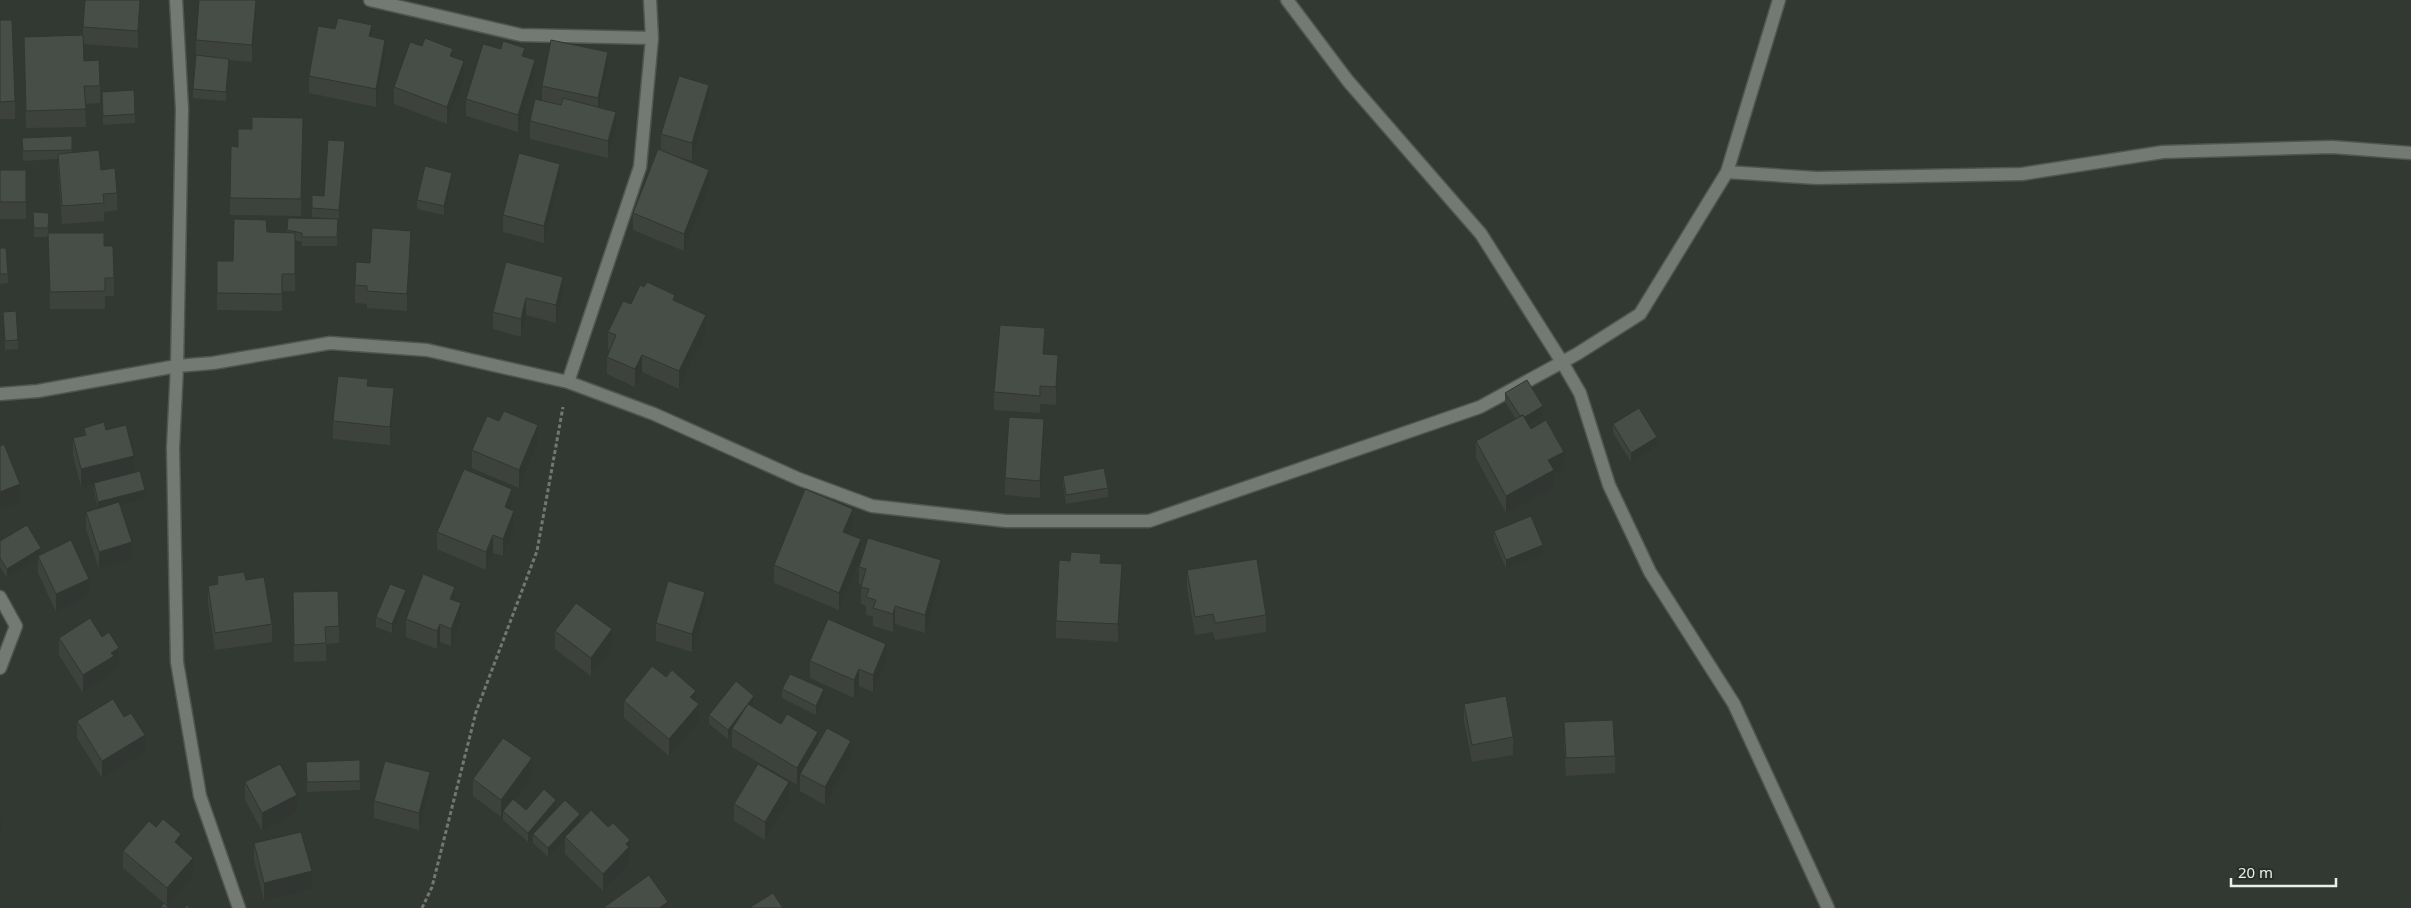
<svg xmlns="http://www.w3.org/2000/svg" width="2411" height="908" viewBox="0 0 2411 908" font-family="'Noto Sans',sans-serif">
  <rect width="100%" height="100%" fill="#323832"/>
  <g fill="none" stroke-linecap="round" stroke-linejoin="round">
    <!-- street casing -->
    <g stroke="#505550" stroke-width="15">
      <path id="street" d="M176,0l6,109 -5,257 -4,82 4,214 23,134 39,112
        M370,0l151,35 131,3
        M1287,0l61,81 133,153 81,128 18,31 29,92 41,87 84,132 94,204
        M1727,172l90,6 205,-4 141,-22 169,-5 79,6
        M568,382l72,-215 12,-129 -2,-38
        M0,394l38,-3 139,-25 36,-3 117,-20 97,7 141,32 86,32 145,65 73,27 134,15h143l331,-114 97,-53 63,-40 87,-142 52,-172
        M0,597l16,29 -16,42"/>
    </g>
    <!-- path -->
    <path stroke="#727772" stroke-width="3" stroke-dasharray="4 2.5" stroke-linecap="butt" d="M422,908l10,-21 44,-175 61,-161 26,-144"/>
    <!-- street -->
    <use href="#street" stroke="#737973" stroke-width="12"/>
  </g>
  <!-- wall -->
  <path fill="#3d423d" d="M256,16l-4,46 -23,-2 -3,41 -33,-3v-9l3,-34v-15z
    M140,17l-2,31 -55,-4v-17z
    M0,20l15,81v18h-15z
    M24,37l60,24 16,25v17l-15,1 1,23 -60,1z
    M372,37l13,20 -9,50 -67,-14v-17z
    M525,57l10,20 -17,55 -52,-16v-17z
    M453,58l11,21 -17,45 -53,-20v-17z
    M608,70l-8,38 16,21 -8,29 -78,-19v-18l12,-21v-14z
    M134,90l1,33 -32,2 -1,-33z
    M709,103l-17,58 -20,-6 37,33 -25,63 -51,-21v-17l28,-63v-16z
    M303,118l-2,98 -71,-1v-17l8,-51 14,-18z
    M72,136v17l29,17 16,23v17l-13,2v9l-42,3 -4,-53v-12l-35,2 -1,-23z
    M345,151l-6,68h-1l-1,27h-35v-4l-7,-2v51h-13v20l-65,-1v-49h16l34,-29 20,1 1,-15 49,1 -25,-2v-22l12,1z
    M0,170h26v49h-26z
    M452,182l-8,33 -27,-6v-9z
    M560,182l-16,61 -41,-11v-17z
    M33,212l16,1 -1,24h-14z
    M48,233l56,13 10,32v18h-9v13h-55z
    M0,248l8,26v9l-8,1z
    M411,249l-4,62 -40,-3v-4l-12,-1v-18l15,-22z
    M563,277v17l-7,29 -30,-8 -5,22 -28,-8v-17z
    M675,301l31,31 -27,57 -37,-17 -7,15 -28,-13v-17l3,-7 -2,-1v-17l23,-28z
    M3,312l15,28v9l-13,1z
    M1045,346l-1,8 14,19 -2,32 -16,-1v9l-46,-3v-18z
    M368,386l26,20 -4,39 -57,-6v-18z
    M1505,393l38,22 -15,9 3,5 33,40 -10,6v13l-48,25 -30,-55v-17l40,-22 -11,-17z
    M499,421l39,21 -19,46 -47,-20v-18z
    M1613,424l44,22 -26,16 -18,-29z
    M84,428l22,2 28,43 11,27 -24,6 11,53 -33,10 -13,-40v-17l12,-4 -4,-16v-9l-13,4 -8,-31v-18l11,-2z
    M1044,437l-4,61 -35,-3v-17z
    M1063,476l45,12v9l-42,7 -3,-19z
    M512,506l-1,4 3,19 -11,27 -10,-3 -7,17 -49,-21v-17z
    M853,527l-3,7 11,23 -22,53 -65,-27v-18z
    M1494,531l49,23 -37,15 -12,-29z
    M0,541l41,13 48,42 -33,16 -18,-39v-14l-31,19 -7,-11z
    M1101,563l21,19 -4,60 -62,-4v-17z
    M859,567l82,11 -16,55 -30,-9 -2,8 -20,-6v-9l-7,-2v-9l-5,-2v-19l-2,-1z
    M1187,570l79,45v17l-51,8 -2,-8 -18,3 -8,-47z
    M217,576l29,4 26,44v18l-57,8 -7,-47v-17l9,-2z
    M293,592l46,34v17l-13,1v17l-32,1z
    M406,600l-14,33 -16,-6v-10z
    M455,601l6,20 -10,25 -11,-4 -3,7 -31,-12v-18z
    M705,609l-13,43 -36,-11v-18z
    M555,631l57,16 -21,29 -36,-27z
    M59,638l60,27 -5,4v4l-31,20 -24,-38z
    M810,661l76,1 -13,30 -14,-6 -5,12 -44,-20z
    M782,689l42,10 -8,16 -34,-17z
    M624,701l72,1 3,20 -30,34 -45,-38z
    M1464,704l49,33v18l-41,7 -8,-41z
    M754,705l-1,2 28,17 70,35 -26,46 -25,-14v-12l-3,6 -65,-38v-14l-4,6 -19,-15v-9z
    M124,717l21,36 -43,25 -25,-40v-17z
    M1564,722l51,34v17l-49,3 -2,-36z
    M360,760v30l-53,2 -1,-30z
    M532,776l-18,24 12,10 30,-1 -12,14 36,-2 50,36 -1,2v5l-26,27 -38,-37v-15l-17,18 -15,-14v-7l-5,6 -25,-22v-4l-2,1 -28,-21v-17z
    M245,782l52,31 -35,18 -17,-31z
    M430,790l-11,40 -45,-12v-17z
    M789,800l-24,40 -31,-19v-17z
    M254,843l58,46 -48,12 -10,-41z
    M181,848l12,28 -26,30 -44,-38v-17z"/>
  <!-- shaded-wall -->
  <path fill="#323632" d="M140,0v17l-2,31v-17z
    M256,0v16l-4,46v-17z
    M372,25v18l-3,-7z
    M385,40v17l-9,50v-18z
    M453,49v17l-3,-10z
    M608,52v18l-10,45v-17z
    M229,59v9l-3,33v-9z
    M535,60v17l-17,55v-17z
    M464,61v18l-17,45v-17z
    M709,85v18l-17,58v-18z
    M616,112v17l-8,29v-17z
    M345,141v10l-6,68v-9z
    M560,164v18l-16,61v-17z
    M709,170v18l-25,63v-17z
    M452,173v9l-8,33v-9z
    M411,231v18l-4,62v-17z
    M563,277v17l-7,29v-18z
    M526,298v17l-5,22v-18z
    M706,315v17l-27,57v-18z
    M1045,328v18l-2,26v-18z
    M642,355v17l-7,15v-18z
    M1058,355v18l-2,32v-18z
    M394,388v18l-4,39v-18z
    M1543,406v9l-21,13v-9z
    M1044,419v18l-4,61v-17z
    M538,425v17l-19,46v-18z
    M1657,437v9l-26,16v-9z
    M1564,452v17l-10,6v13l-48,25v-17l42,-36z
    M134,456v17l-53,14v-18z
    M20,484v18l-20,8v-18z
    M512,489v17l-7,19v-18z
    M145,490v10l-47,11v-9z
    M853,509v18l-10,22v-17z
    M514,511v18l-11,27v-17z
    M493,535v18l-7,17v-18z
    M861,539v18l-22,53v-17z
    M132,542v17l-33,10v-17z
    M1543,545v9l-37,15v-9z
    M41,548v9l-3,-1v3l-31,19v-9z
    M941,560v18l-16,55v-18z
    M1122,564v18l-4,60v-18z
    M89,579v17l-33,16v-18z
    M455,587v17l-5,-5z
    M406,590v10l-14,33v-9z
    M705,592v17l-13,43v-18z
    M461,603v18l-10,25v-17z
    M895,606v18l-2,8v-18z
    M440,624v18l-3,7v-18z
    M612,629v18l-21,29v-18z
    M886,644v18l-13,30v-17z
    M119,648v17l-5,4v4l-31,20v-18z
    M859,669v17l-5,12v-18z
    M824,689v10l-8,16v-9z
    M696,691v17l3,-4v18l-30,34v-17l21,-42z
    M754,696v9l-20,25 -2,-1v4l-4,6v-9z
    M818,732v18l-18,24v5l-3,6v-17z
    M145,735v18l-43,25v-17z
    M851,741v18l-26,46v-18z
    M532,758v18l-27,37 -2,-2v5l-2,1v-17z
    M430,772v18l-11,40v-17z
    M789,782v18l-24,40v-18z
    M297,795v18l-35,18v-18z
    M556,800v9l-28,33v-9z
    M580,814v10l-15,13v2l-17,18v-9z
    M2,819v9l-2,2v-9z
    M181,834v18l-6,-10z
    M630,840v17l-1,2v5l-26,27v-17l23,-30z
    M193,858v18l-26,30v-18z
    M312,871v18l-48,12v-18z
    M668,902v6h-9z"/>
  <!-- building -->
  <path fill="#474d47" stroke="#323632" d="M85,0h55l-2,31 -55,-4z
    M199,0h57l-4,45 -56,-5z
    M338,18l34,7 -3,11 16,4 -9,49 -67,-13 9,-50 17,3z
    M0,20h12l3,81 -15,1z
    M83,35l1,26 15,-1 1,26h-16l2,23 -60,2 -2,-74z
    M425,38l28,11 -3,7 14,5 -17,46 -53,-20 16,-45 12,4z
    M551,40l57,12 -10,46 -56,-12z
    M503,41l22,7 -3,8 13,4 -17,55 -52,-16 17,-55 18,5z
    M196,55l33,4 -3,33 -33,-3z
    M679,76l30,9 -17,58 -31,-9z
    M134,90l1,24 -32,2 -1,-24z
    M563,98l53,14 -8,29 -78,-20 5,-22 26,6z
    M252,117l51,1 -2,81 -71,-1 1,-52 7,1v-18h14z
    M72,136v14l-49,1 -1,-13z
    M328,140l17,1 -6,69 -27,-2v-13l12,1z
    M658,149l51,21 -25,64 -51,-21z
    M99,150l2,20 14,-2 2,25 -14,1 1,9 -42,3 -4,-52z
    M519,153l41,11 -16,62 -41,-11z
    M425,166l27,7 -8,33 -27,-6z
    M0,170h26v32h-26z
    M33,212l16,1 -1,15h-14z
    M288,218l50,1 -1,18h-35v-4l-15,-3z
    M234,219l32,1 1,12 28,1v41h-13v20l-65,-1v-32h16z
    M372,228l39,3 -4,63 -40,-3v-5l-12,-1 1,-23 14,1z
    M48,233h56v13h9l1,32h-9v13l-55,1z
    M0,248h6l2,26h-8z
    M506,262l57,15 -7,28 -30,-7 -5,21 -28,-7z
    M647,282l28,13 -2,5 33,15 -27,56 -37,-16 -7,14 -28,-12 9,-22 -8,-3 15,-31 8,3 9,-19 4,2z
    M16,311l2,29 -13,1 -2,-29z
    M1000,325l45,3 -2,26 15,1 -2,32 -16,-1v10l-46,-4z
    M338,376l30,3 -1,7 27,2 -4,39 -57,-6z
    M1527,380l16,26 -18,11 -2,-2 -3,1 -15,-23z
    M1639,408l18,29 -26,16 -18,-29z
    M504,411l34,14 -19,45 -47,-20 15,-34 12,5z
    M1523,415l8,14 15,-9 18,32 -16,8 6,10 -48,26 -30,-55z
    M1009,417l35,2 -4,62 -35,-3z
    M104,422l2,8 20,-5 8,31 -53,13 -8,-31 13,-3 -2,-7z
    M4,444l16,40 -20,8v-46z
    M1104,468l4,20 -42,7 -3,-19z
    M464,469l48,20 -7,18 9,4 -11,28 -10,-4 -7,17 -49,-20z
    M140,471l5,19 -47,12 -4,-19z
    M805,489l48,20 -10,23 18,7 -22,54 -65,-28z
    M119,502l13,40 -33,10 -13,-40z
    M1531,516l12,29 -37,15 -12,-29z
    M27,525l14,23 -34,21 -7,-11v-17z
    M868,538l73,22 -16,55 -30,-9 -2,8 -20,-6 3,-8 -10,-3 3,-8 -8,-2 5,-18 -7,-2z
    M71,540l18,39 -33,15 -18,-38z
    M1071,552l30,2 -1,9 22,1 -4,60 -62,-3 3,-61 11,1z
    M1257,559l9,56 -51,8 -2,-9 -18,3 -8,-47z
    M244,572l2,8 18,-3 8,47 -57,9 -7,-47 10,-2 -1,-8z
    M423,574l32,13 -5,12 11,4 -10,26 -11,-5 -3,7 -31,-12z
    M668,581l37,11 -13,42 -36,-11z
    M390,584l16,6 -14,34 -16,-7z
    M338,591l1,35 -14,1 1,16 -32,2 -1,-53z
    M576,603l36,26 -21,29 -36,-27z
    M90,618l12,19 7,-5 10,16 -8,5 3,3 -31,19 -24,-37z
    M828,619l58,25 -13,31 -14,-6 -5,11 -44,-19z
    M652,666l14,11 6,-7 24,21 -6,6 9,7 -30,35 -45,-38z
    M790,674l34,15 -8,17 -34,-17z
    M736,681l18,15 -26,34 -19,-15z
    M1506,696l7,41 -41,8 -8,-41z
    M113,699l11,18 7,-4 14,22 -43,26 -25,-40z
    M748,704l33,20 6,-10 31,18 -21,36 -65,-39z
    M1613,720l2,36 -49,2 -2,-36z
    M827,728l24,13 -26,46 -25,-13z
    M503,738l29,20 -31,42 -28,-21z
    M360,760v21l-53,1 -1,-20z
    M385,761l45,11 -11,41 -45,-12z
    M280,764l17,31 -35,18 -17,-31z
    M758,764l31,18 -24,40 -31,-18z
    M544,789l12,11 -28,33 -25,-22 10,-12 13,11z
    M565,800l15,14 -32,34 -15,-14z
    M591,810l17,17 5,-4 17,17 -4,4 3,3 -26,27 -38,-37z
    M163,819l18,15 -6,8 18,16 -26,30 -44,-37 26,-30 7,6z
    M301,832l11,39 -48,12 -10,-40z
    M649,875l19,27 -9,6h-56z
    M773,893l10,15h-34z
    M164,903l5,5h-9z
    M187,905l4,3h-7z"/>
  <!-- scale -->
  <path d="M2231 878v8h105v-8" fill="none" stroke="#ebeeeb" stroke-width="2.5"/>
  <text x="2238" y="878" font-size="15" fill="#ebeeeb" stroke="#282e28" stroke-width="4" paint-order="stroke">20 m</text>
</svg>
